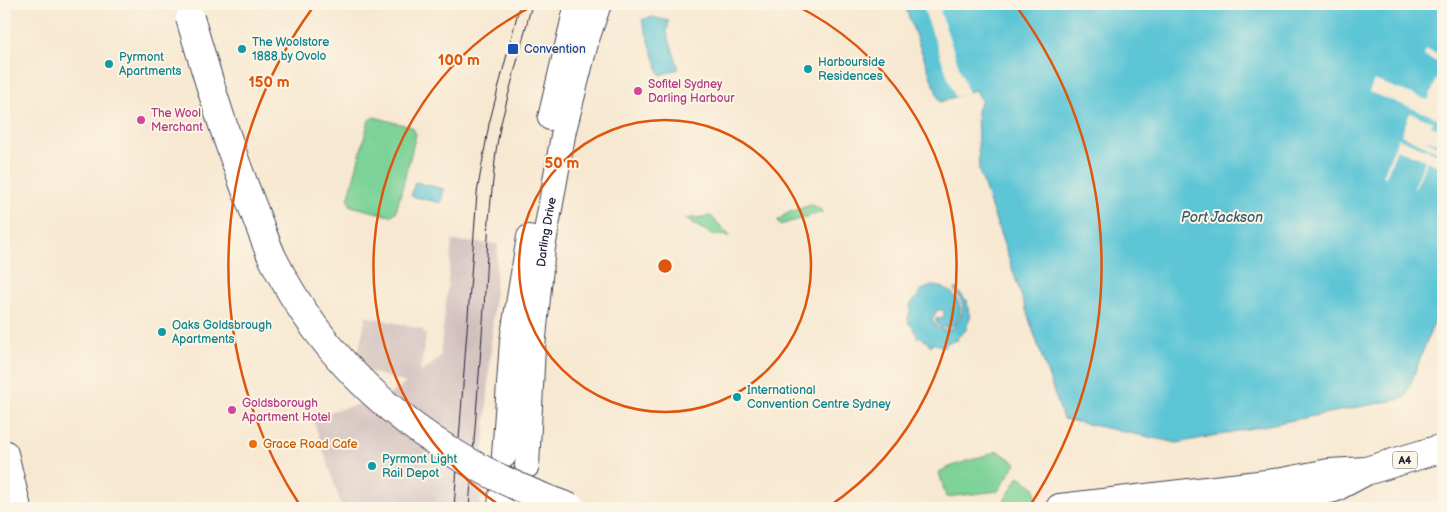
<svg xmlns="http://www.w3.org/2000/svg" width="1447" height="512" viewBox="0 0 1447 512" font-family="'Balsamiq Sans',sans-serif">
  <rect width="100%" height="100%" fill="#fcf5e5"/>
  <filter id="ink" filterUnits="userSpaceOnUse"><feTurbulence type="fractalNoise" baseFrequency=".02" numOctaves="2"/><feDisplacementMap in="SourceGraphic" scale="10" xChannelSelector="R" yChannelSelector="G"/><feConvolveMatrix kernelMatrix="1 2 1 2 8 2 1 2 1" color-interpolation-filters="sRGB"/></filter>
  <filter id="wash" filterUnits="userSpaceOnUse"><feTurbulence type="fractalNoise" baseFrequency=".0096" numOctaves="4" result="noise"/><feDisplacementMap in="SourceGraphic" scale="20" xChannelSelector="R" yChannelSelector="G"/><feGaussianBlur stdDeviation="1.12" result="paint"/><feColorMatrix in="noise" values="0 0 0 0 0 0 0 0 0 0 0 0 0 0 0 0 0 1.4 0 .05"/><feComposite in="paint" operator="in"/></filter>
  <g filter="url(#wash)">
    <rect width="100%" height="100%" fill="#f7e8d1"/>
    <!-- industrial -->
    <path fill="#d1bfbe" d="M452,241l46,3 -18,264h-138l-30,-92 72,-18 22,-15 -51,-16 11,-51 56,13 4,7 -6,37 20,-15z"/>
    <!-- green -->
    <path fill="#7cd297" stroke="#4f7a69" d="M374,117l38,10 4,7 -20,78 -6,4 -39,-10 -3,-6 21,-80z
      M811,205l6,2 6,5 -43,13 -2,-5 9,-7z
      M711,216l19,20 -17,-1 -28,-16z
      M998,451l18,12 -18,28 -52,6 -7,-25 13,-6z
      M1019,476l15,11 5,21h-39z"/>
    <!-- water -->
    <path fill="#5bc5d6" stroke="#3e7488" d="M904,4h539v295l-38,99 -228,45 -114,-24 -84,-248 -2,-61 5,-10 -8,-10 -34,12z
      M652,17l17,4 -2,12 12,36 -19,6 -18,-55z
      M415,182l29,7 -3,14 -30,-7z
      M931,286c36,-1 39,46 9,41l-5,-6 2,-3 3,1h3l1,-7 -2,-2h-5l-5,10c12,26 47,-5 22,-30l1,-2 6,6 4,6h2l2,15h2l-5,13 1,1 -10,9 1,2 -12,3 -1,4 -13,-4 -1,3 -11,-10 -2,2 -7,-14h-2l-1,-6 3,-10 -2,-2 11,-13 -1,-2z"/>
    <!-- pier -->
    <path fill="#f7e8d1" d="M922,4h27l-9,7 28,82 -13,4z
      M1426,50l17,6v40l-3,8 3,2v14l-74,-28 5,-12 54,20 14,-33 -3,-4 -15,-7z
      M1410,113l23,9 -2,4 12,5v14l-18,-6 18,10v5l-42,-19z
      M1398,138l45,18v12l-16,-7 -12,28 -1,-1 11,-28 -28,-11 -11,28 -3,-1z"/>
  </g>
  <g filter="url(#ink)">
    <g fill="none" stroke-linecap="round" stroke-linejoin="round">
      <!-- tertiary casing -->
      <g stroke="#424052" stroke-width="26">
        <g id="tertiary">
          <path d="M550,118l27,-114"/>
          <path d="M504,456l8,-115 17,-104"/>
          <path id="s1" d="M527,466l6,-119 10,-99 21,-118 23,-91 12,-35"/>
          <path d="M500,508l1,-13"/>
          <path d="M523,508l1,-4"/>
        </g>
      </g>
      <!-- primary casing -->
      <g stroke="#424052" stroke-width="30">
        <path id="primary" d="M4,454l13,54"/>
      </g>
      <!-- motorway casing -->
      <g stroke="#424052" stroke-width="30">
        <path id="motorway" d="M1060,508l223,-26 46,-9 37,-2
          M1245,508l89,-20 32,-17 77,-23"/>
      </g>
      <!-- tertiary -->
      <use href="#tertiary" stroke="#fff" stroke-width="24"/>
      <!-- primary -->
      <use href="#primary" stroke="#fff" stroke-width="28"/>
      <!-- motorway -->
      <use href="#motorway" stroke="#fff" stroke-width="28"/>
      <!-- tram -->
      <path stroke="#22223b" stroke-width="1" d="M454,508l23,-315 12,-69 31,-120
        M469,508l15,-200 5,-89 7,-68 4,-24 32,-123"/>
      <!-- motorway-bridge casing -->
      <g stroke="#424052" stroke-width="30" stroke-linecap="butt">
        <path id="motorway-bridge" d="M190,18c19,64 38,128 63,190 6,16 12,33 19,49 62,126 169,205 299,251"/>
      </g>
      <!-- motorway-bridge -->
      <use href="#motorway-bridge" stroke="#fff" stroke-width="28"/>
    </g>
  </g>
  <!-- distance rings -->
  <g fill="none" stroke="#de560e" stroke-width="2.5">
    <circle cx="665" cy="266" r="146"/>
    <path d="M502 507A291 291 0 0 1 537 4M793 4A291 291 0 0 1 828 507"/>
    <path d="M301 507A437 437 0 0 1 314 6M1016 6A437 437 0 0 1 1029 507"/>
  </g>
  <!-- markers -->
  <g fill="#0f9aa8" stroke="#fcf5e5" stroke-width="2">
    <circle cx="242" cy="49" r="5"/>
    <circle cx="109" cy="64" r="5"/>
    <circle cx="808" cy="69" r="5"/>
    <circle cx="162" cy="332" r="5"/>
    <circle cx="737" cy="397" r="5"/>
    <circle cx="372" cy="466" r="5"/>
  </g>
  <rect fill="#1a4fb4" stroke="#fcf5e5" stroke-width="2" x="507" y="43" width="12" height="12" rx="2.5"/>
  <g fill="#d1479c" stroke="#fcf5e5" stroke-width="2">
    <circle cx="638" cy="91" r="5"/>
    <circle cx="141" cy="120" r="5"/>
    <circle cx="232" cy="410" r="5"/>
  </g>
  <circle fill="#e8710a" stroke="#fcf5e5" stroke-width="2" cx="253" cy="444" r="5"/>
  <g text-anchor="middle" stroke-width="4" stroke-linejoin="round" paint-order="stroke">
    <!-- shield labels -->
    <rect fill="#fcf5e5" stroke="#63616e" stroke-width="1" x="1392.5" y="451.5" width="25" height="17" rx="4"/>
    <g font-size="11" font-weight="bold" fill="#22223b">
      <text x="1405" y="464">A4</text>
    </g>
    <!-- culture labels -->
    <g font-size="12" fill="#0d838f" stroke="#fcf5e5" text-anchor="start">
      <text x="252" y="46">The Woolstore<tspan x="252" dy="14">1888 by Ovolo</tspan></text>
      <text x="119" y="61">Pyrmont<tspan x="119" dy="14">Apartments</tspan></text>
      <text x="818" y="66">Harbourside<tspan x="818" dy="14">Residences</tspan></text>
      <text x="172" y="329">Oaks Goldsbrough<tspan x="172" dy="14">Apartments</tspan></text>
      <text x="747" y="394">International<tspan x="747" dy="14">Convention Centre Sydney</tspan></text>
      <text x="382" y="463">Pyrmont Light<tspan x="382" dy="14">Rail Depot</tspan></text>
    </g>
    <!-- transit labels -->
    <g font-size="12" fill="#164399" stroke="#fcf5e5" text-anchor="start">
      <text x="524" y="53">Convention</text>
    </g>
    <!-- hotel labels -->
    <g font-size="12" fill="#b23c85" stroke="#fcf5e5" text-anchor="start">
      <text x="648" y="88">Sofitel Sydney<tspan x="648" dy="14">Darling Harbour</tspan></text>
      <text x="151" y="117">The Wool<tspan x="151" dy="14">Merchant</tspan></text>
      <text x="242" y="407">Goldsborough<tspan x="242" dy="14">Apartment Hotel</tspan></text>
    </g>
    <!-- street labels -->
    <g font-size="12" fill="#22223b" stroke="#fcf5e5">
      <text dy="4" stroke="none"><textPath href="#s1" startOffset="235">Darling Drive</textPath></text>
    </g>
    <!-- food labels -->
    <g font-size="12" fill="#c56008" stroke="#fcf5e5" text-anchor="start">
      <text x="263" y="448">Grace Road Cafe</text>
    </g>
    <!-- water labels -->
    <g font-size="14" font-style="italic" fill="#365b71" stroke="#fcf5e5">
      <text x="1222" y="222">Port Jackson</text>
    </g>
  </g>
  <circle cx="665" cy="266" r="8" fill="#de560e" stroke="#fcf5e5" stroke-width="2.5"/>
  <g font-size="15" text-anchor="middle" font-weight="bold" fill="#de560e" stroke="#fcf5e5" stroke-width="4" stroke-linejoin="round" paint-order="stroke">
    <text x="459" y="65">100 m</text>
    <text x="269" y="87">150 m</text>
    <text x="562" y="168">50 m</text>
  </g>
  <!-- margin -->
  <rect width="1447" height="512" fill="none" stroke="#fcf5e5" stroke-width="20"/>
</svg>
